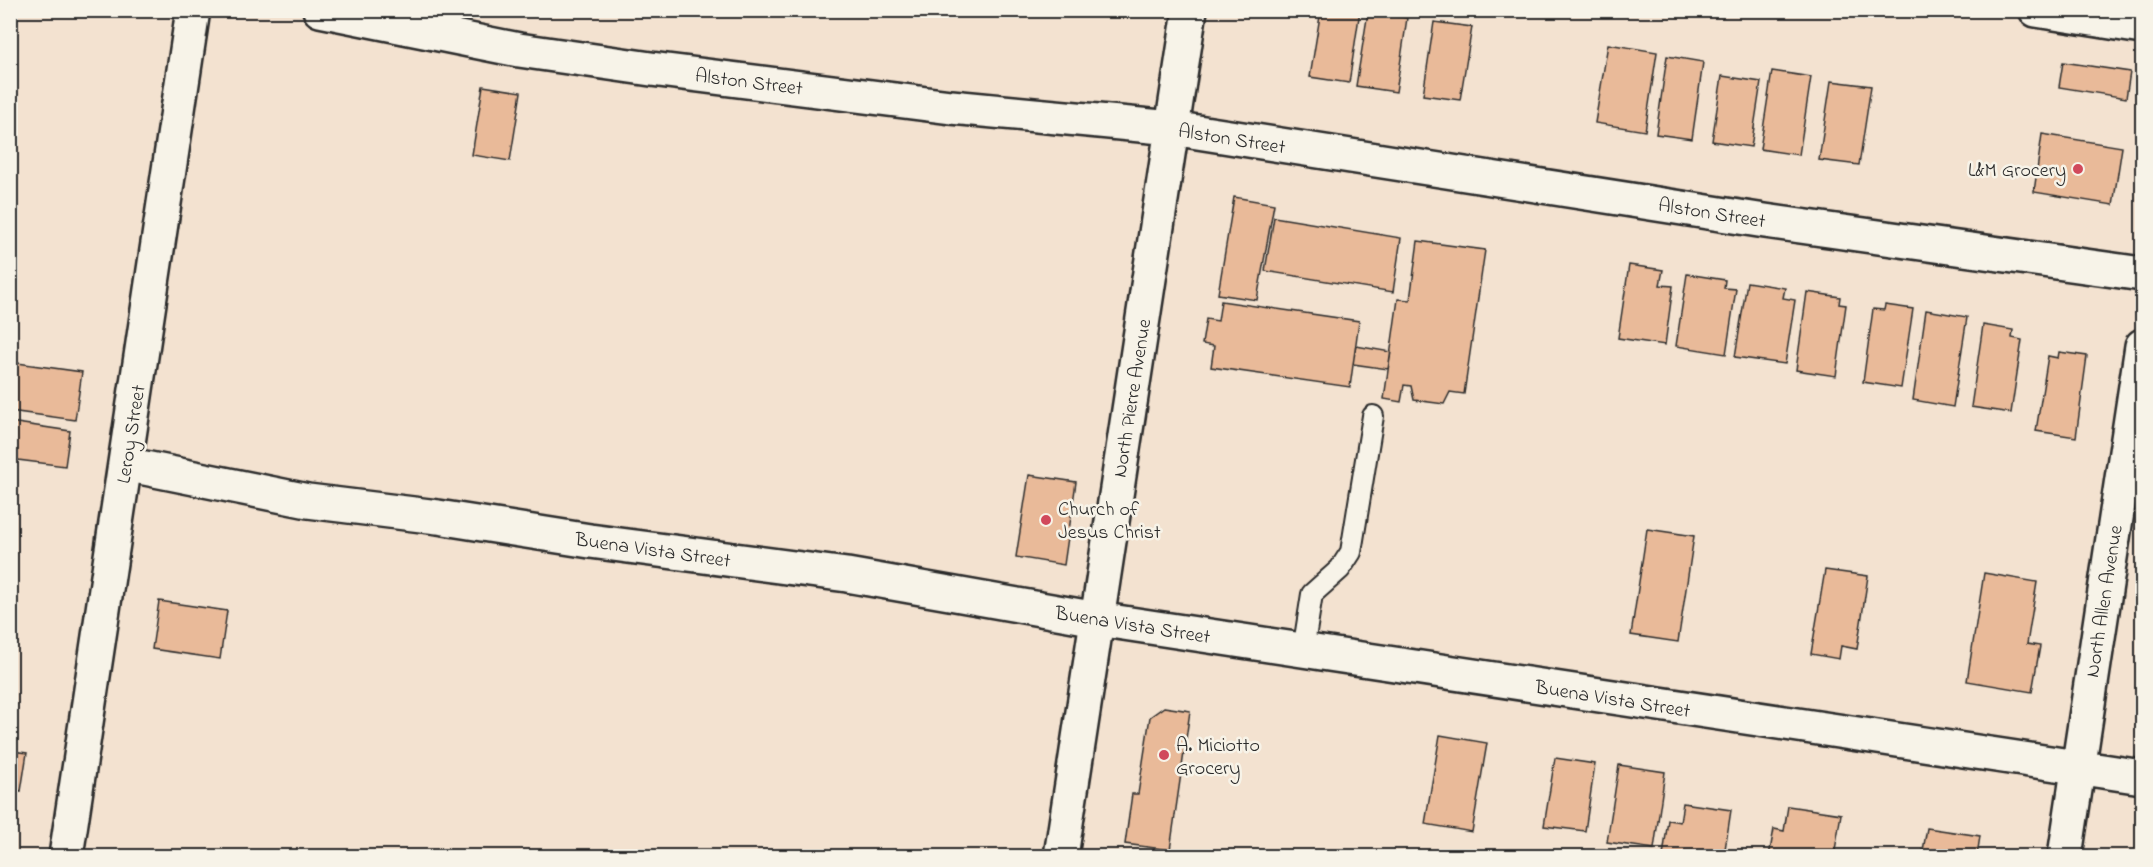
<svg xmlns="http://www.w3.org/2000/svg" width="2153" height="867" viewBox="0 0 2153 867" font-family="'Indie Flower',sans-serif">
  <rect width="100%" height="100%" fill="#f3e2d0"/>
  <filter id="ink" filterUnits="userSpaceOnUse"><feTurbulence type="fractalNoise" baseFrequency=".0167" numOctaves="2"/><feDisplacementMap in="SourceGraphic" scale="12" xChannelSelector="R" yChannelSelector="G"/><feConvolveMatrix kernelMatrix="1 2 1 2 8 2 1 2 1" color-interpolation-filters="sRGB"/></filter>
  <g filter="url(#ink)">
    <!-- building -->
    <path fill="#e9ba99" stroke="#2b2b2b" stroke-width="1.5" d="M1321,10h39l-11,73 -39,-6z
      M1368,12l39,6 -11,74 -40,-6z
      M1434,22l38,5 -12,73 -37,-5z
      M1608,44l49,8 -12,79 -50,-8z
      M1667,56l36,6 -11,77 -36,-5z
      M2063,62l67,10 -4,26 -67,-11z
      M1772,71l39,6 -12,78 -39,-6z
      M1722,76l39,6 -10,65 -39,-6z
      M1831,81l40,5 -12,79 -40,-5z
      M483,86l38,6 -11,69 -38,-6z
      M2042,134l80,13 -9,58 -79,-13z
      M1234,197l40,7 -17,96 -39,-6z
      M1274,217l127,21 -8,54 -128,-21z
      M1418,241l67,9 -21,144 -14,-2 -6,12 -30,-4 -3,-14 -7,-1 -3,17 -17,-3 14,-100 12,1z
      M1629,265l34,5 -3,15 13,1 -8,59 -47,-7z
      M1687,274l38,6 -1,8 12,1 -10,65 -50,-8z
      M1747,282l38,6 -2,10 12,2 -10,64 -50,-7z
      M1807,292l33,5 -1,7 7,1 -10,71 -40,-6z
      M1221,301l138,20 -9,66 -139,-20 3,-21 -12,-2 4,-25 12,2z
      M1885,305l28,4 -12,79 -38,-6 10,-73 11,1z
      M1926,310l41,7 -14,90 -40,-7z
      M1983,325l30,5 -1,8 10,2 -11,73 -40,-6z
      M1356,346l35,6 -3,17 -35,-5z
      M2059,352l28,4 -11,81 -40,-6 12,-75 10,2z
      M10,362l72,10 -7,48 -65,-9z
      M10,422l60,9 -5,35 -55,-7z
      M1029,475l47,7 -12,83 -48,-8z
      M1647,529l47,7 -16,106 -47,-7z
      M1825,570l43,6 -11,73 -16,-3 -2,13 -28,-5z
      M1984,573l53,9 -10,62 13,2 -8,46 -65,-11z
      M159,601l68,10 -7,48 -68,-10z
      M1164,707l26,4 -20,139 -45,-6 7,-50h6l12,-77z
      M1440,735l47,8 -15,89 -47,-8z
      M10,738l4,1 -2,12 15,2 -6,38 -11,-2z
      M1555,758l40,6 -10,67 -41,-5z
      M1619,765l46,7 -11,77 -47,-7z
      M1683,803l48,7 -7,46h-61l5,-36 12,2z
      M1788,806l53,8 -7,42h-65l5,-27 10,2z
      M1927,828l53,8 -3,20h-55z"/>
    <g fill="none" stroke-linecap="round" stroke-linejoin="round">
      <!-- service casing -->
      <g stroke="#2b2b2b" stroke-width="24">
        <path id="service" d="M1303,651l9,-57 28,-25 11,-17 22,-136"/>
      </g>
      <!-- minor casing -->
      <g stroke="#2b2b2b" stroke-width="38">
        <path id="minor" d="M320,10l199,40 132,19 300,38 221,21 593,93 377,53
          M2036,10l106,17
          M125,464l183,37 130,16 152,24 257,34 250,44 1045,158
          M66,856l127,-846
          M1061,856l129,-846
          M2065,856l77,-510"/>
      </g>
      <!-- service -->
      <use href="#service" stroke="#f7f3e8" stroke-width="20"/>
      <!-- minor -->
      <use href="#minor" stroke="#f7f3e8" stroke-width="33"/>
    </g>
  </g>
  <!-- markers -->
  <g fill="#d1495b" stroke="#f7f3e8" stroke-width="2">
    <circle cx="2078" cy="169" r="6"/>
    <circle cx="1046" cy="520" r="6"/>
    <circle cx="1164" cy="755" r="6"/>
  </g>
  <g text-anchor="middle" stroke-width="5" stroke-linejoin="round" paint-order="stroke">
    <!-- street labels -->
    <g font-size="20" fill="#2b2b2b" stroke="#f7f3e8">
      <text transform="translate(749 81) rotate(7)" y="7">Alston Street</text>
      <text transform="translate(1232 138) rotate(9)" y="7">Alston Street</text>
      <text transform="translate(1712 212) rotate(9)" y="7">Alston Street</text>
      <text transform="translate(1131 398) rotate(-81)" y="7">North Pierre Avenue</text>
      <text transform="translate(130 434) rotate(-81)" y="7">Leroy Street</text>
      <text transform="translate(653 549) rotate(8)" y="7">Buena Vista Street</text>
      <text transform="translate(2103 601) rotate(-81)" y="7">North Allen Avenue</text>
      <text transform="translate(1133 624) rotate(9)" y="7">Buena Vista Street</text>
      <text transform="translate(1613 698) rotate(9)" y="7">Buena Vista Street</text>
    </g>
    <!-- poi labels -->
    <g font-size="20" fill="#2b2b2b" stroke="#f7f3e8" text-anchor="start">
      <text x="2066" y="176" text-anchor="end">L&amp;M Grocery</text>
      <text x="1058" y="515">Church of<tspan x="1058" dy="23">Jesus Christ</tspan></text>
      <text x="1176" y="751">A. Miciotto<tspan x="1176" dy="23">Grocery</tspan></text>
    </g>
  </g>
  <!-- margin -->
  <rect width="2153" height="867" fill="none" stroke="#f7f3e8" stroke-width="36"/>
  <rect x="18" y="18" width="2117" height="831" fill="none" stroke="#2b2b2b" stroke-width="2" filter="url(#ink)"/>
</svg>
